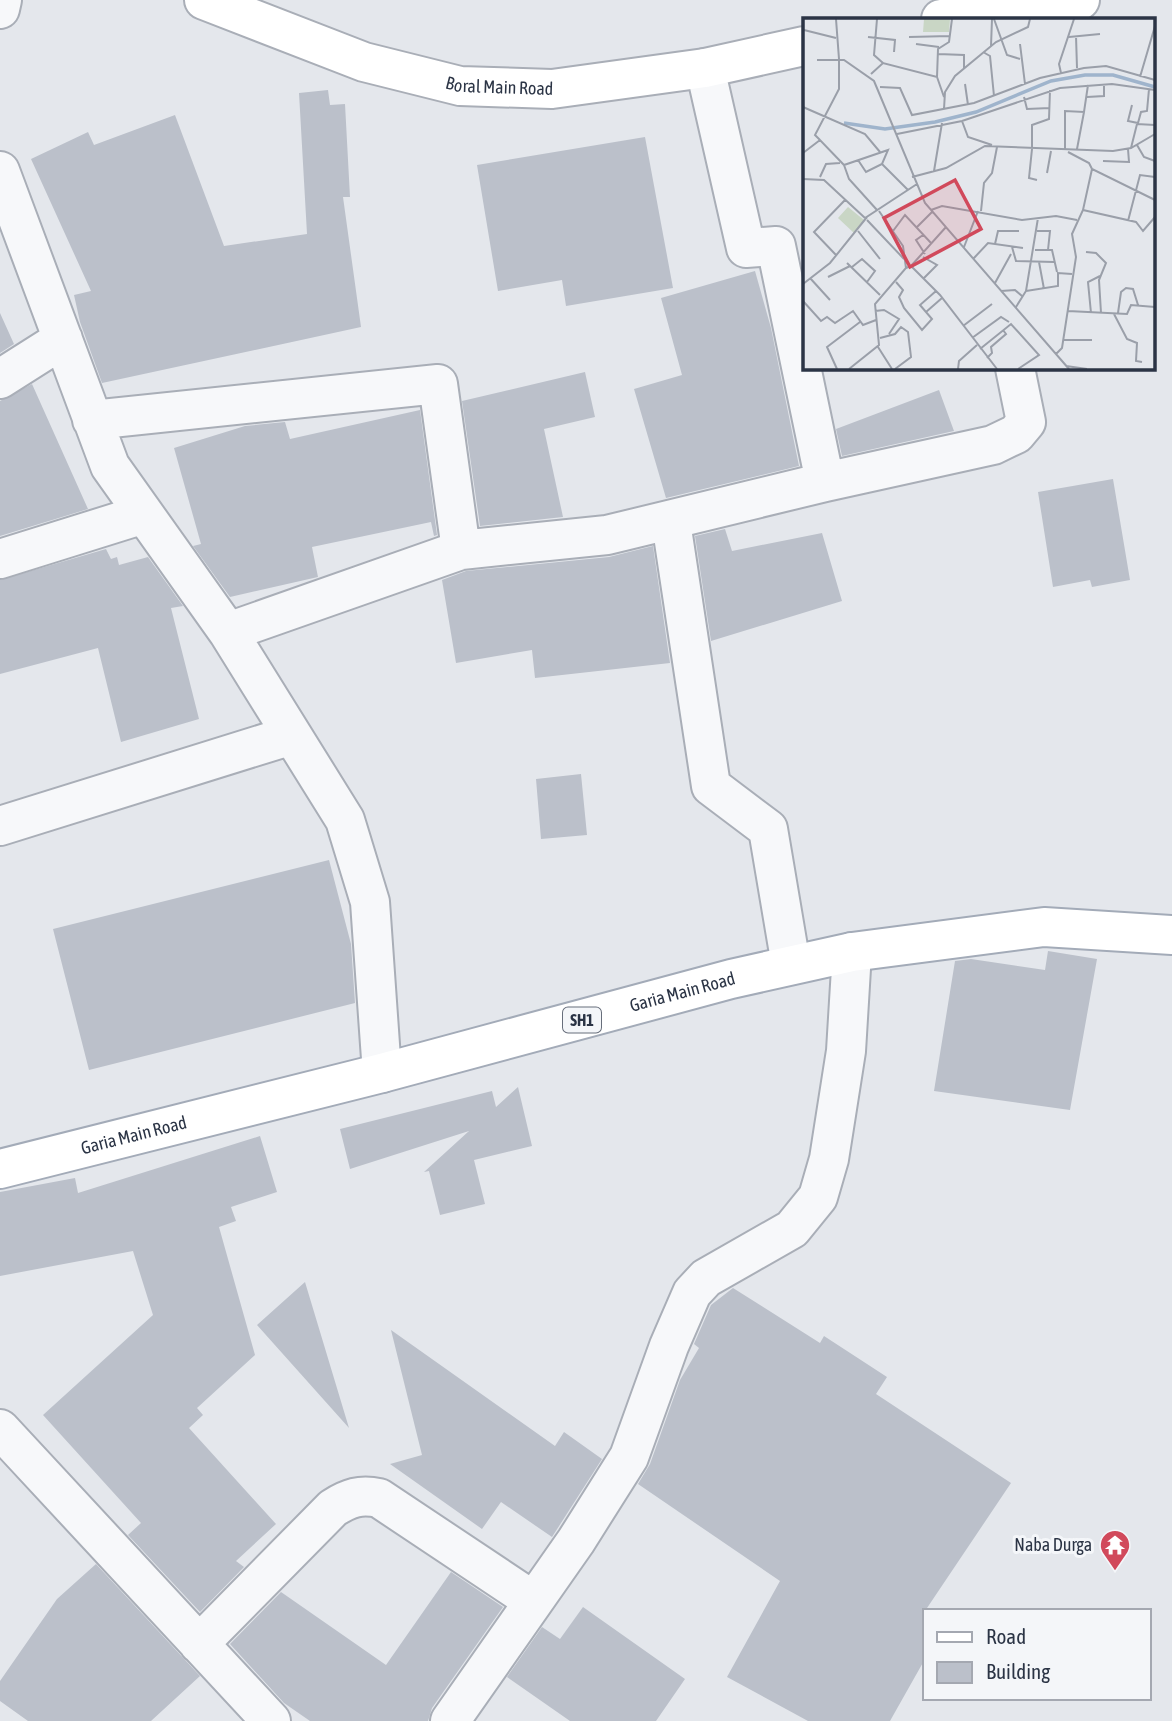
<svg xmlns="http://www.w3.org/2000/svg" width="1172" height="1721" viewBox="0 0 1172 1721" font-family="'Asap Condensed',sans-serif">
  <rect width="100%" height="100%" fill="#e4e7ec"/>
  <!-- building -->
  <path fill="#bbc0ca" d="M328,90l2,15 15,-1 5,93h-7l18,130 -259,56 -22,-61 -6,-27 17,-4 -60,-132 57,-27 6,13 81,-30 49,131 83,-12 -8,-141z
    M645,137l28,151 -107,18 -4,-26 -64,11 -21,-126z
    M755,271l16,57 28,138 -133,32 -32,-109 48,-14 -21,-77z
    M0,313l14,31 -14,9z
    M585,372l10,45 -51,12 19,88 -83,9 -18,-125z
    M32,384l56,125 -88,27v-135z
    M939,390l15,41 -112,25 -6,-27z
    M420,410l17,125 -3,1 -3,-14 -119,25 6,30 -88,20 -37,-51 8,-2 -27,-96 71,-22 40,-4 5,17z
    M1113,479l17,101 -38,7 -2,-7 -37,7 -15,-95z
    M725,529l7,22 90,-18 20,68 -131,40 -16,-105z
    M653,546l17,117 -135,15 -3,-28 -76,13 -14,-83 24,-9 143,-14z
    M106,549l5,10 6,-2 2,8 29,-8 35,49 -12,2 28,111 -78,23 -23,-94 -98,26v-94z
    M581,774l6,61 -46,4 -5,-60z
    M329,860l22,84 4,59 -266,67 -36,-141z
    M1048,951l49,8 -27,151 -136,-19 21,-130 16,-2 74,11z
    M518,1087l14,59 -58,14 11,44 -45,11 -11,-44 -5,1 45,-41 -119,38 -10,-40 152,-38 4,16z
    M260,1136l17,56 -46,15 5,14 -17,6 36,128 -58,53 6,7 -14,13 87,96 -40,37 8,6 -44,45 -72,-77 13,-12 -98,-108 110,-100 -20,-64 -133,25v-84l75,-14 3,15z
    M305,1282l44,146 -92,-103z
    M733,1288l87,55 4,-7 63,41 -11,17 135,89 -86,128v48l-35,62h-82l-81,-44 53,-96 -142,-97 12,-20 30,-84 19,-32 -5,-4 17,-39z
    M391,1330l164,116 9,-14 38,27 -50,78 -51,-35 -19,27 -92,-65 32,-9z
    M96,1564l104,112 -49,45h-123l-28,-20v-20l57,-82z
    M451,1572l52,35 -71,101 -4,13h-118l-26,-18 -54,-59 51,-52 105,73z
    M583,1607l102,72 -29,42h-86l-63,-44 35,-50 18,12z"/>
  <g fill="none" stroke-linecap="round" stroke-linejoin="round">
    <!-- minor casing -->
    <g stroke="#a9aeb7" stroke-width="42">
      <path id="minor" d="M0,9l2,-9
        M705,68l41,180 30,-2 49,236
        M0,171l110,295 118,166 117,188 25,82 12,171
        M0,379l63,-40
        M92,420l346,-36 23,166
        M671,522l40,264 57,43 23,136
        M0,559l144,-45
        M228,632l233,-82 146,-15 218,-53 168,-37 23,-11 10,-12 -11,-54
        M0,826l292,-91
        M0,1429l271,292
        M199,1644l134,-136c16,-10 27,-14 46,-10l153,102
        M450,1721l126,-180 53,-84 40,-111 23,-53 14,-15 86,-49 26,-32 11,-38 17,-108 6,-99"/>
    </g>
    <!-- secondary casing -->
    <g stroke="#a9aeb7" stroke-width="42">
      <g id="secondary">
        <path id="s1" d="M204,0l160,62 96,24 92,3 153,-21 99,-22"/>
        <path d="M941,19l139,-19"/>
      </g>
    </g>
    <!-- primary casing -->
    <g stroke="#a3abb8" stroke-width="42">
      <g id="primary">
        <path id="s2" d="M0,1169l382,-96 349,-94 121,-27 192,-25 128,8"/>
      </g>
    </g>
    <!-- minor -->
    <use href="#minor" stroke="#f7f8fa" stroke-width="38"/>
    <!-- secondary -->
    <use href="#secondary" stroke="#fff" stroke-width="38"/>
    <!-- primary -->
    <use href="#primary" stroke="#fff" stroke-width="38"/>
  </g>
  <!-- icons -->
  <defs>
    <g id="temple-pin" transform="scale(1.575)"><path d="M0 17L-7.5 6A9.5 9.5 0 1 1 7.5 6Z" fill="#d1495b" stroke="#f4f6f9"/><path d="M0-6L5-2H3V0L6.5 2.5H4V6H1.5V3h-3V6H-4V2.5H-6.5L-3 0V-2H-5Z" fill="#fff"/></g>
  </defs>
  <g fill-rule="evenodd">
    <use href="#temple-pin" x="1115" y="1545"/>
  </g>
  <g text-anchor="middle" stroke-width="6" stroke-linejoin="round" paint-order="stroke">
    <!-- shield labels -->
    <rect fill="#f4f6f9" stroke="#676e7b" stroke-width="2" x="563" y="1007.5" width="38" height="25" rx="5"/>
    <g font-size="16" font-weight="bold" fill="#2b3445">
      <text x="582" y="1026">SH1</text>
    </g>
    <!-- street labels -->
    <g font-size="18" fill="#2b3445" stroke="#f4f6f9">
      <text dy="6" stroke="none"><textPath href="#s1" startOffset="310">Boral Main Road</textPath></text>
      <text dy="6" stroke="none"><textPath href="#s2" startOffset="705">Garia Main Road</textPath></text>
      <text dy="6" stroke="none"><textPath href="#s2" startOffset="138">Garia Main Road</textPath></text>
    </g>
    <!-- poi labels -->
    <g font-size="18" fill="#2b3445" stroke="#f4f6f9" text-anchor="end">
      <text x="1092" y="1551">Naba Durga</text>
    </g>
  </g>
  <!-- overview -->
  <g transform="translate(803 18)">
    <rect width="352" height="352" fill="#e4e7ec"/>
    <path d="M121,1h26l-1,13h-26zM45,189l16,13 -10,13 -16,-15z" fill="#c9d6c5"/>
    <path fill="none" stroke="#9fb4cc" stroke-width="3.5" d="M41,105l41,6 50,-7 41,-10 75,-31 34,-6h28l42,12"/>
    <path fill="none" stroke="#9a9fa9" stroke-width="2" d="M33,1l3,40M74,1l-3,36 9,8M191,1l13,36 13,4M1,12l32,8M273,18l1,32M65,19l27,3 -1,12M106,19l41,-1M266,19l31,-3M113,26l23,3M217,26l5,40M188,28l1,-27M180,34l7,4 4,40M135,36l26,1v13M14,42h27l30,21 51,122 144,166M258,55l-2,-9 15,-45M68,56l12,-11 54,14 1,-28 11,-7 3,-23M134,59l7,20M337,59l15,-51M162,66l3,21M77,69l20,1 12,27 62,-12 66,-25 44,-10 22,-2 49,14M221,79l3,12 23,-1M284,79l17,-1v-12M329,87l-4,16 10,2 3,-11 6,-1 2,-22M0,89l62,27 15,18M141,91l1,-17 10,-16 41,-34 32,-15 2,-8M159,103l6,16 24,8M94,116l65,-13 98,-33 52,-4 43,6M17,122l-5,-5 24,-46v-29M334,127l7,12 11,4M229,130v-23l17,-6 1,-29M328,130l6,-24 18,1M229,131l-3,29 8,2M262,131v-38l19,1 4,-27M274,131l7,-37M265,134l21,11 3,6 63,31M0,135l17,-13 24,25 44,-15 -6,14 -16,8 -8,-12M300,143l26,1 -1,-13M79,146l26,26M41,147l5,14 28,31M131,153l8,-48M244,155l4,-22M17,159l6,-13 14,-1M109,159l34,-9 39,-22 128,5 18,-3 24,-14M0,161l21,1 41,38 52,-34M128,192l11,-4 80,14 34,-4 21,4M280,192l53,12 7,9 12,-14M178,193l3,-28 8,-10 5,-26M64,202l37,39M325,203l12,-46 15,2M114,209l15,-15M55,213l22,28M90,213l12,-16 26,28M234,213h13l-2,19M120,217l-7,5 9,14M192,226l3,-13h21M161,229l14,-36M209,229l4,14 38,1M232,232h17l5,22M283,234l10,1 10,10 -7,17 2,33M33,237l-22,-23 31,-32M120,239l14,8 -13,13M171,240l14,-15 35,5M236,244l5,27M44,245l33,32M108,248l35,-39M49,249l10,-8 13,12 -8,11M103,250l5,-2 29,29 57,74M25,259l22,-11M7,260l20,22M93,264l7,8 -4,7 5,11 18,22 10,-11 -12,-14 16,-14M192,265l16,-29M0,266l27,-21 37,-46M198,273l14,-1 7,6M223,273l32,-5v-13l14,1M0,283l18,20 6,-4 8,6 18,-12 10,14 13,-5M213,289l10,-16 12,-73M72,293l9,-1 15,9 -10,15M265,293l59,3 4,-9 24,2M123,294l16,-14M288,295l-3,-31 12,-6M315,295l3,-21 5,-4 7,1 5,16M311,296l13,25 10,4 -1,18 6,1M160,308l29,-22M77,320l15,-4 6,-7 7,5 3,25 -16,12M169,320l29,-21 8,5M260,322h29M75,329l14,22M177,331l31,-25 28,31 -21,14M253,336l6,-6 14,-91 -4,-23 11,-24 9,-41M184,340l5,-5 -1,-6 15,-13 -3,-4M263,348l21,3M34,351l-10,-22 33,-25M46,351l30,-24 -4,-41 31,-36 -3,-22 -24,-35M155,351l1,-8 18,-16"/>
    <path fill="#d1495b" fill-opacity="0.15" stroke="#d1495b" stroke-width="3.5" d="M152,162l26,49 -71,38 -26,-49z"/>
    <rect width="352" height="352" fill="none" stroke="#2b3445" stroke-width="3.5"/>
  </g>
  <!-- legend -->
  <rect x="923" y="1609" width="228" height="91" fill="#f4f6f9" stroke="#a4a8b1" stroke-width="2"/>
  <rect x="937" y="1632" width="35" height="10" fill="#ffffff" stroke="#a4a8b1" stroke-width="2"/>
  <text x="986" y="1644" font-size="21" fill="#2b3445">Road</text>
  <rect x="937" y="1662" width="35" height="21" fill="#bbc0ca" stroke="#a4a8b1" stroke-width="2"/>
  <text x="986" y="1679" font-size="21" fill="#2b3445">Building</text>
</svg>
